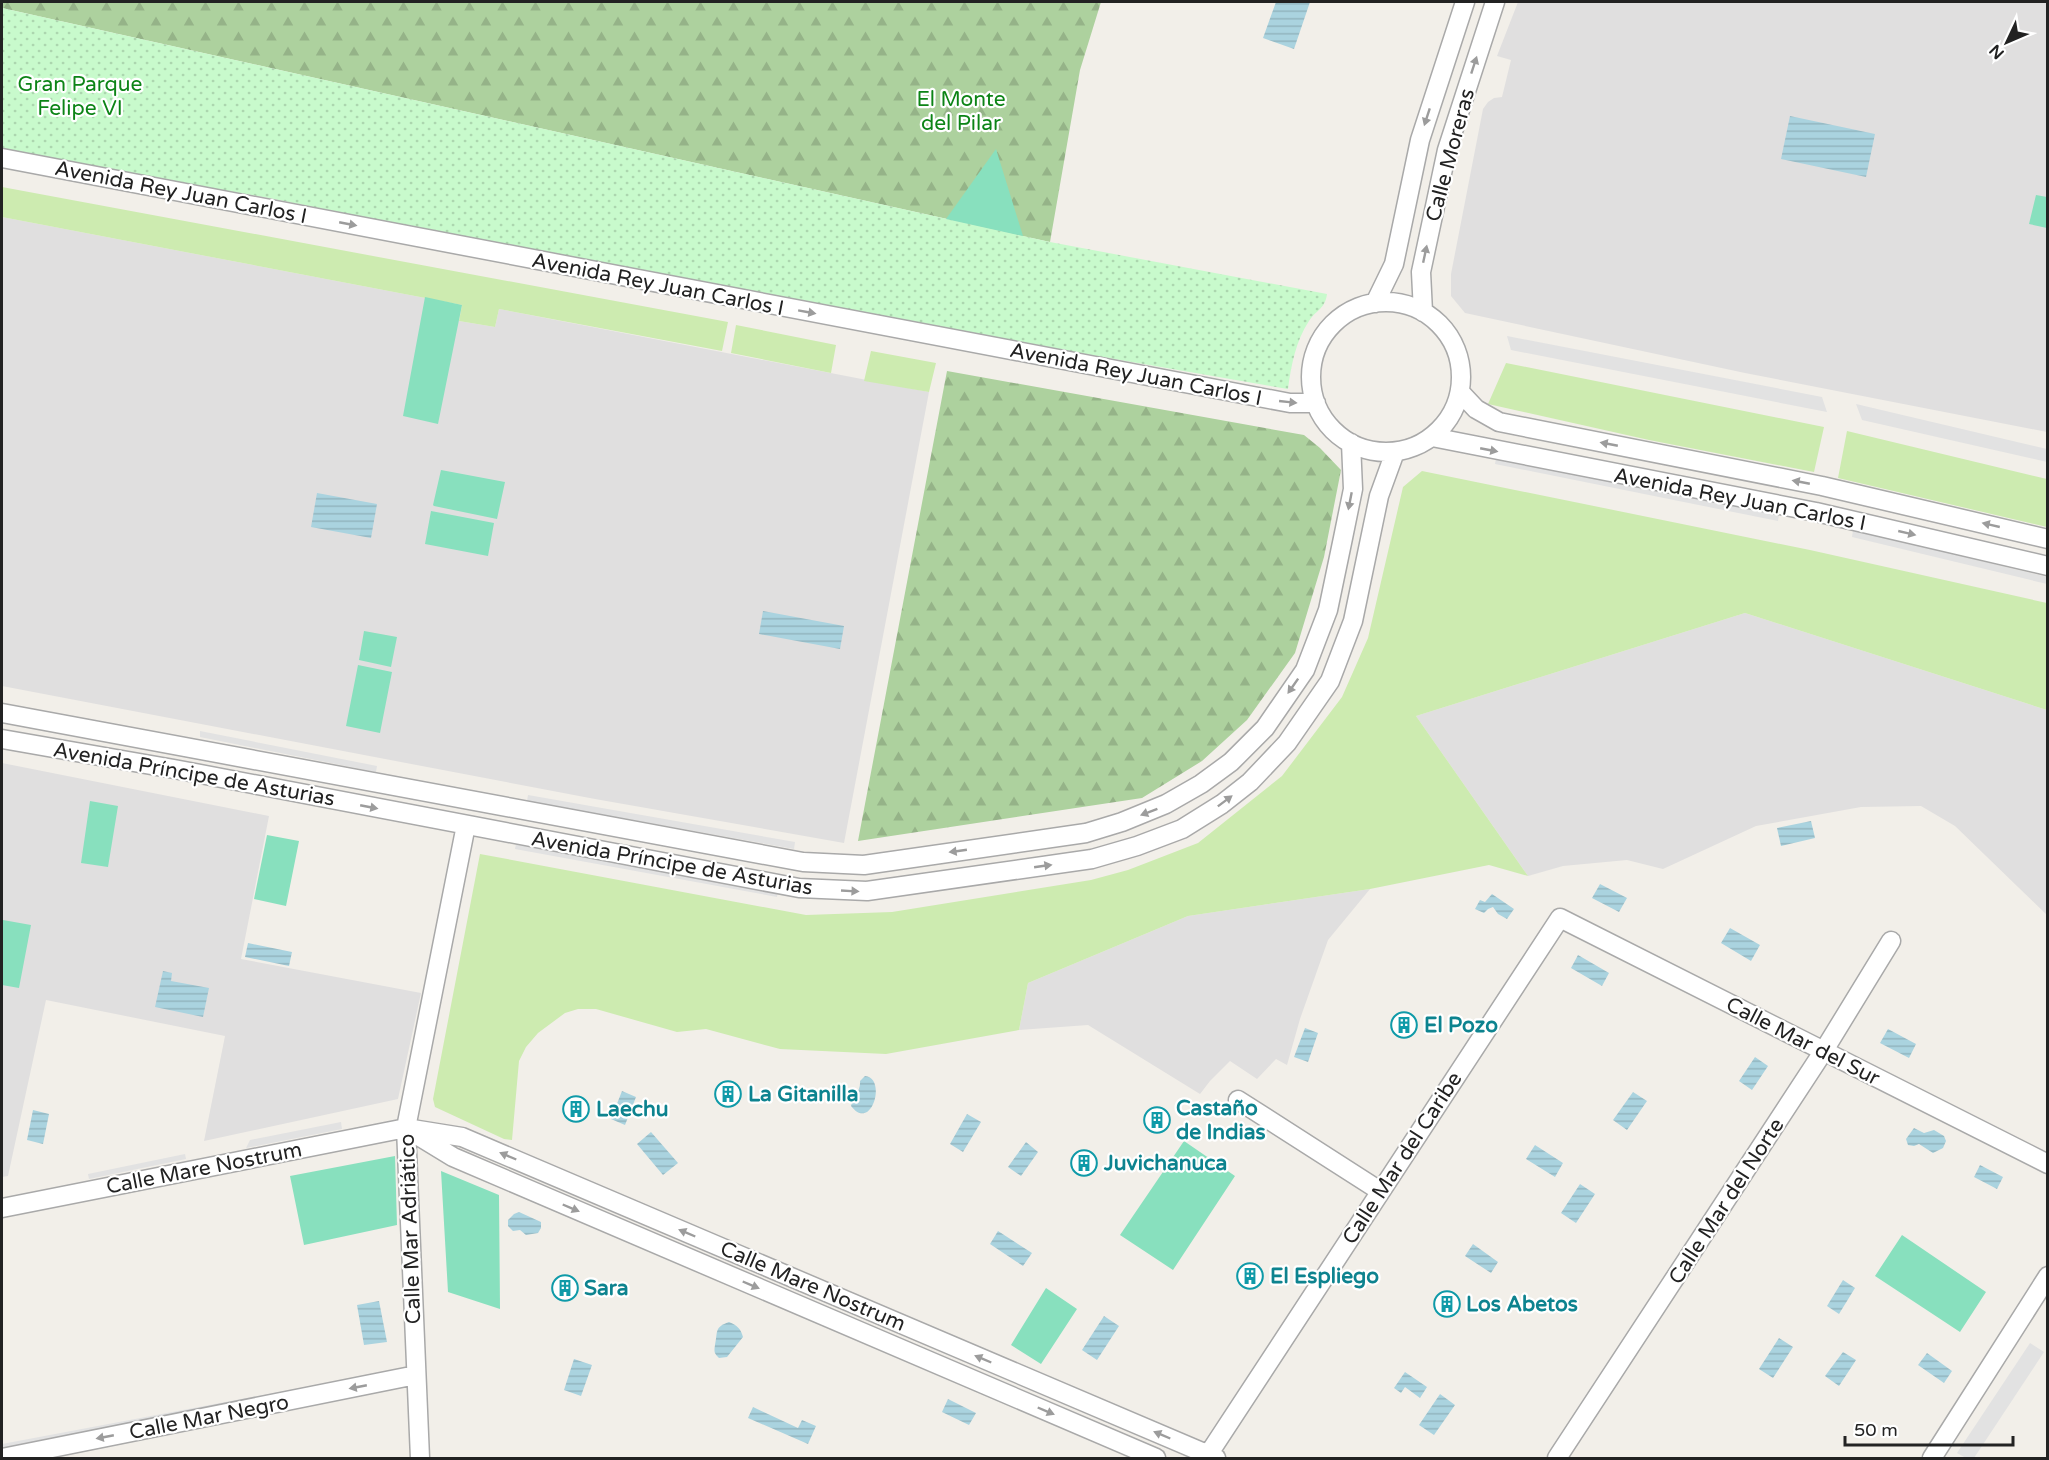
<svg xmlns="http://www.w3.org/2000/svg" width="2049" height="1460" viewBox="0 0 2049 1460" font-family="'Varela Round',sans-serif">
  <defs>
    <pattern id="forest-firs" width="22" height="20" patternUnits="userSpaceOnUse" patternTransform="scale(1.5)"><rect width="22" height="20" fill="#add19e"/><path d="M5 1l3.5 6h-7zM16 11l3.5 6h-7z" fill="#95b388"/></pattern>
    <pattern id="park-dots" width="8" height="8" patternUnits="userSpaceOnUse" patternTransform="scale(1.5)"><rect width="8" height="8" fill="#c8facc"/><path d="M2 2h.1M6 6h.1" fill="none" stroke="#acd6af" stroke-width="1.8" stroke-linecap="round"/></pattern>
    <pattern id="water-rules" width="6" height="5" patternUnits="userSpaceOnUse" patternTransform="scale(1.5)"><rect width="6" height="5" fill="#aad3df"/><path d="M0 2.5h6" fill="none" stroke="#92b5bf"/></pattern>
  </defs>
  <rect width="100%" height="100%" fill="#f2efe9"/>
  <!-- residential -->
  <path fill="#e0dfdf" d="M1518,2h529v430l-302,-59 -280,-60 -14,-17v-22l32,-165 5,-7 6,-4 8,-1 9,-37 -14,-4z
    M2,217l460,88 -3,16 36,6 4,-18 430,83 -85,451 -249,-44 -593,-113z
    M1745,613l302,97v205l-92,-89 -34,-20 -60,1 -105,19 -93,43 -36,-9 -64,6 -35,10 -112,-160z
    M2,763l267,53 -28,143 180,34 -23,106 -194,42 21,-105 -179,-36 -38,176 -6,1z
    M1370,889l-42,51 -28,79 -13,46 -11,-6 -19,20 -27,-18 -20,20 -10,13 -112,-69 -69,5 9,-47 160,-67z"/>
  <!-- grass -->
  <path fill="#cdebb0" d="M2,187l726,135 -6,29 -223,-42 -4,18 -36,-6 3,-16 -460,-88z
    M736,325l100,20 -5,28 -100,-20z
    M871,351l65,12 -7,29 -65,-11z
    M1506,363l318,64 -10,45 -165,-32 -161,-36z
    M1847,431l200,48v48l-209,-49z
    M1422,471l388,79 237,53v107l-302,-97 -329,103 112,160 -39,-11 -119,24 -182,27 -160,67 -9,47 -133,24 -106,-5 -74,-20 -29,3 -81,-23h-18l-13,4 -27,20 -12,14 -7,14 -7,79 -8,-1 -69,-32 -2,-8 47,-245 326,61 86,-3 199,-32 37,-10 70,-27 84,-67 60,-79 26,-59 35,-151z"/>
  <!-- forest -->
  <path fill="url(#forest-firs)" d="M2,2h1099l-21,68 -30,172 -1048,-234z
    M947,371l357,64 16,13 21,22 -17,87 -29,96 -48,67 -45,41 -60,37 -284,43z"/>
  <!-- park -->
  <path fill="url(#park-dots)" d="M2,8l1048,234 277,52c-2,15 -10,15 -18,27 -13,19 -18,45 -21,68l-306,-53 -421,-79 -292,-59 -267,-45z"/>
  <!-- pitch -->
  <path fill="#88e0be" d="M996,149l27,87 -77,-17z
    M2036,195l11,2v31l-18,-4z
    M425,297l37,8 -24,119 -35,-8z
    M441,470l64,12 -8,37 -63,-13 -1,-1z
    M431,511l63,12 -6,33 -63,-12z
    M364,631l33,6 -6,30 -32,-7z
    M358,665l34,7 -12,61 -34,-7z
    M90,801l28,5 -10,61 -27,-4z
    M267,835l32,6 -13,65 -32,-7z
    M3,920l28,5 -12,63 -17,-3z
    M1184,1141l51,35 -62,94 -53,-35z
    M395,1156l2,69 -93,20 -14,-69z
    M441,1171l58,24 1,114 -52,-17z
    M1902,1235l84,57 -26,40 -85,-56z
    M1046,1288l31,21 -36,55 -30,-19z"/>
  <!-- parking -->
  <path fill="#e2e2e2" d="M1507,336l315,61 5,15 -316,-62z
    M1856,404l191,45v13l-185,-42z
    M1496,458l283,57 -1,6 -283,-57z
    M1853,530l194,47v7l-195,-47z
    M200,731l177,35 -1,6 -176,-35z
    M528,795l267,47 -1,7 -267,-48z
    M516,844l262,47 -1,6 -262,-48z
    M341,1122l1,7 -96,19 4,-8z
    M185,1154l1,5 -97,20 -1,-5z
    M2030,1343l14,9 -70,106h-8l-9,-5z
    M401,1369l1,5 -400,78v-8z
    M403,1383v4l-349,71h-32z"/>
  <!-- water -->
  <path fill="url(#water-rules)" d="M1276,2h34l-16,47 -31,-11z
    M1790,116l85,18 -9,43 -85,-18z
    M317,493l60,11 -6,34 -60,-11z
    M763,611l81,15 -4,23 -81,-15z
    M1811,821l4,17 -34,8 -4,-18z
    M1600,884l27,14 -8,14 -27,-14z
    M1492,894l22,15 -7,10 -9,-5 -5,-7 -5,2 -4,4 -9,-4 5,-9 5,2z
    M1730,928l30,17 -9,16 -30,-18z
    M248,943l44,9 -3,14 -44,-9z
    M1578,955l31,18 -7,13 -31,-18z
    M163,971l9,2 -1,8 38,7 -6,29 -48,-10z
    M1305,1028l13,5 -10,29 -14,-5z
    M1888,1029l28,15 -7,14 -29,-15z
    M1755,1057l13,9 -16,24 -13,-9z
    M865,1076c22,1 7,57 -14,30 2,-9 10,-15 9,-25z
    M622,1091l14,6 -11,28 -14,-6z
    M1633,1092l14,9 -20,29 -14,-10z
    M33,1110l16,4 -6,30 -16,-4z
    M967,1114l14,8 -18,30 -13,-8z
    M1914,1128l10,5 10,-3 10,6 2,5 -3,7 -10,5 -14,-9 -5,2 -6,-1 -2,-6z
    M651,1132l27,31 -15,12 -26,-31z
    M1026,1142l12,10 -17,24 -13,-9z
    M1535,1145l28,18 -8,14 -29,-18z
    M1980,1165l23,12 -6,12 -23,-12z
    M1580,1184l15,10 -19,29 -15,-10z
    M519,1212l22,10v6l-3,5 -12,2 -6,-5 -7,1 -5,-5v-6l6,-6z
    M998,1231l34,22 -9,13 -33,-22z
    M1473,1244l25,18 -7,11 -26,-17z
    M1843,1280l12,8 -16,26 -12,-8z
    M379,1301l8,41 -23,3 -7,-40z
    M1104,1316l15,10 -22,34 -15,-10z
    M729,1322c8,3 12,7 14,15l-16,20 -8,1c-5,-5 -5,-6 -4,-13 3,-13 -1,-18 14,-23z
    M1779,1338l14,9 -20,31 -14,-9z
    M1843,1352l13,8 -17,26 -14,-10z
    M1927,1353l25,18 -8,12 -26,-18z
    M574,1359l18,6 -11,31 -17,-6z
    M1405,1372l22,15 -7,11 -15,-11 -4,6 -7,-5z
    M1440,1394l15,11 -21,30 -15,-10z
    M948,1399l28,14 -7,12 -27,-13z
    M753,1407l45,21 4,-8 14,6 -8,18 -60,-26z"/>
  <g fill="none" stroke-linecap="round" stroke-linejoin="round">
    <!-- minor casing -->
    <g stroke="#a9a9a9" stroke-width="21">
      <path id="minor" d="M2,158l1288,245h26
        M1311 377a75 75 0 1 1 150 0a75 75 0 1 1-150 0Z
        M1375,303l19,-39 26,-124 45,-138
        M1423,312l-2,-40 26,-122 48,-148
        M1460,392l16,17 23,13 323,64 226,53
        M1432,437l384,75 232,54
        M2,713l801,149 61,3 222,-32 36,-11 44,-18 35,-20 30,-22 34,-34 40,-58 23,-60 15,-72 10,-49 -2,-46
        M2,739l172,30 625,119 68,3 225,-32 45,-13 45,-17 40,-25 28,-22 37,-39 43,-62 23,-60 26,-125 16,-44
        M1238,1100l142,91
        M412,1132l41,25 703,301
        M2,1208l404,-80 56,9 754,321
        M2,1458l414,-83
        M420,1458l-14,-330 60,-303
        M1206,1458l354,-540 488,246
        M1557,1458l266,-406 68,-111
        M1932,1458l116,-182"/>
    </g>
    <!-- minor -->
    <use href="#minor" stroke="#fff" stroke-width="18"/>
  </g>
  <!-- one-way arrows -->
  <defs><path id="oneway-solid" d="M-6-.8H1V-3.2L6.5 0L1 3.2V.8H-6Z" transform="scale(1.5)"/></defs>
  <g fill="#9c9c9c">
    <use href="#oneway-solid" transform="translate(1474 65) rotate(-72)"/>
    <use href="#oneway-solid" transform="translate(1427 117) rotate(108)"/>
    <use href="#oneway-solid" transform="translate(348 224) rotate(11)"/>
    <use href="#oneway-solid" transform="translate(1425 254) rotate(-78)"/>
    <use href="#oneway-solid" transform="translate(807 312) rotate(10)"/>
    <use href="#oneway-solid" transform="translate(1288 402) rotate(6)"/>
    <use href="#oneway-solid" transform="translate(1609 444) rotate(-169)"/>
    <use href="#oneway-solid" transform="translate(1489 450) rotate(11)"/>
    <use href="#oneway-solid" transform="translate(1801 482) rotate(-169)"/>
    <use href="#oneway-solid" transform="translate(1350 501) rotate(101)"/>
    <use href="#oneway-solid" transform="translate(1991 525) rotate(-167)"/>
    <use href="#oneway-solid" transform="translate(1907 533) rotate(13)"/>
    <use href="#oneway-solid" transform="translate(1293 686) rotate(125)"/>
    <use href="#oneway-solid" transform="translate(1225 801) rotate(-37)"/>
    <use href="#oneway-solid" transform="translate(369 807) rotate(11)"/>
    <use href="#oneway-solid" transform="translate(1149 812) rotate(159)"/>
    <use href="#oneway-solid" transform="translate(958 851) rotate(172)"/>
    <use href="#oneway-solid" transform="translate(1043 866) rotate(-8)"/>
    <use href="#oneway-solid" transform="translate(850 891) rotate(3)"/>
    <use href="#oneway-solid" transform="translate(508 1156) rotate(-157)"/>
    <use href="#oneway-solid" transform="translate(571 1208) rotate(23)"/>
    <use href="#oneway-solid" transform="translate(687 1233) rotate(-157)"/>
    <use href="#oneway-solid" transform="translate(751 1285) rotate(23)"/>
    <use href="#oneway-solid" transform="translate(983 1359) rotate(-157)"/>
    <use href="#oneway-solid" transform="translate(358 1387) rotate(169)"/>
    <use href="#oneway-solid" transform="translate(1046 1411) rotate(23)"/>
    <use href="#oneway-solid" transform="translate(1162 1435) rotate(-157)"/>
    <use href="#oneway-solid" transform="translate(105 1437) rotate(169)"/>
  </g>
  <!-- icons -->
  <defs>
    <g id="building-ring" transform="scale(1.35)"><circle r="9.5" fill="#fff" stroke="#0f9aa8" stroke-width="1.5"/><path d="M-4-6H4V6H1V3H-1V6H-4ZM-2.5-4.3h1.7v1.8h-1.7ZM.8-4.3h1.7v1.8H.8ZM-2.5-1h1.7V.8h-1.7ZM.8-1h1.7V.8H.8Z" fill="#0f9aa8"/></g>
  </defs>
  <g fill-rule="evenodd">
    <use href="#building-ring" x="1404" y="1025"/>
    <use href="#building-ring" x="728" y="1094"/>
    <use href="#building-ring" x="576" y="1109"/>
    <use href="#building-ring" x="1157" y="1120"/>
    <use href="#building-ring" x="1084" y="1163"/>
    <use href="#building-ring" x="1250" y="1276"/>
    <use href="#building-ring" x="565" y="1288"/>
    <use href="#building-ring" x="1447" y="1304"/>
  </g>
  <g text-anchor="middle" stroke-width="4.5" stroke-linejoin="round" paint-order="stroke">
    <!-- park labels -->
    <g font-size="21" fill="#0c8416" stroke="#fff">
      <text x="80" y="91">Gran Parque<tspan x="80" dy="24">Felipe VI</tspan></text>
      <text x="961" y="106">El Monte<tspan x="961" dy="24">del Pilar</tspan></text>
    </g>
    <!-- street labels -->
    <g font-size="21" fill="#222" stroke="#fff">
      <text transform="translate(1450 155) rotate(-75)" y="7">Calle Moreras</text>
      <text transform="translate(181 192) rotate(11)" y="7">Avenida Rey Juan Carlos I</text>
      <text transform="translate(658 284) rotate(11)" y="7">Avenida Rey Juan Carlos I</text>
      <text transform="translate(1136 374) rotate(11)" y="7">Avenida Rey Juan Carlos I</text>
      <text transform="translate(1740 499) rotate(11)" y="7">Avenida Rey Juan Carlos I</text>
      <text transform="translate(194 774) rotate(10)" y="7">Avenida Príncipe de Asturias</text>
      <text transform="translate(672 863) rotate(10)" y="7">Avenida Príncipe de Asturias</text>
      <text transform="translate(1803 1041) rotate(27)" y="7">Calle Mar del Sur</text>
      <text transform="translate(1402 1158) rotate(-57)" y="7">Calle Mar del Caribe</text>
      <text transform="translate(204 1168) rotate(-11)" y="7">Calle Mare Nostrum</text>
      <text transform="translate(1726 1201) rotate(-57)" y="7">Calle Mar del Norte</text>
      <text transform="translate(410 1229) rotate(-92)" y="7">Calle Mar Adriático</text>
      <text transform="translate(813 1286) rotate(23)" y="7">Calle Mare Nostrum</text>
      <text transform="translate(209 1417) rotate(-11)" y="7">Calle Mar Negro</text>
    </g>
    <!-- culture labels -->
    <g font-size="21" font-weight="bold" fill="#0d838f" stroke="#fff" text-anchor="start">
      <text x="1424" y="1032">El Pozo</text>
      <text x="748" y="1101">La Gitanilla</text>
      <text x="1176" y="1115">Castaño<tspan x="1176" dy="24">de Indias</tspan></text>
      <text x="596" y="1116">Laechu</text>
      <text x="1104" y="1170">Juvichanuca</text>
      <text x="1270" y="1283">El Espliego</text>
      <text x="584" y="1295">Sara</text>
      <text x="1466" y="1311">Los Abetos</text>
    </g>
  </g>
  <!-- border -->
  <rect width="2049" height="1460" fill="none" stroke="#222222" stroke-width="6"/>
  <!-- north arrow -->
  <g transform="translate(2007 42) rotate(226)" stroke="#ffffff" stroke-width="4.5" paint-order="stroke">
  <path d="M0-4.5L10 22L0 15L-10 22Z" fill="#222222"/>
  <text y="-9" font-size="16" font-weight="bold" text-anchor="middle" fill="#222222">N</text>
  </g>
  <!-- scale -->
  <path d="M1845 1436v9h168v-9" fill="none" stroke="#222222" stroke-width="3"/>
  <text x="1854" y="1436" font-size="18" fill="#222222" stroke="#ffffff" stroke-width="4.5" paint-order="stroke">50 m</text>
</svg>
